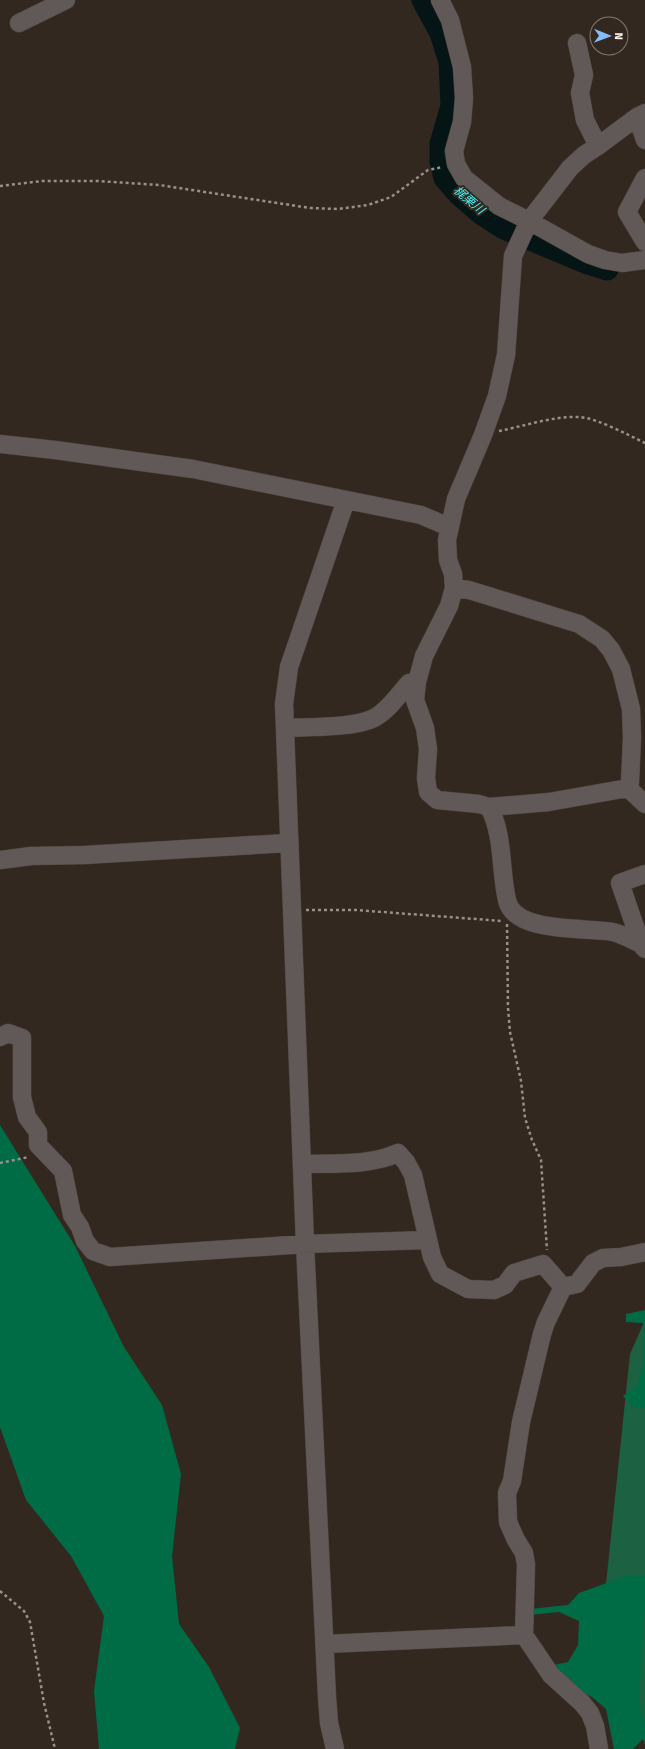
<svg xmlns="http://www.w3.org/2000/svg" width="645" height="1749" viewBox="0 0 645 1749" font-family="'Fira Sans','Noto Sans JP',sans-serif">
  <rect width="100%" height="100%" fill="#332820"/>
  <!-- green -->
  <path fill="#1b6142" d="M645,1320v424l-4,-10 -45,-54 34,-326z"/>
  <!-- forest -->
  <path fill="#006c46" d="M0,1125l75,121 49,101 38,58 19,69 -9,82 7,68 30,43 31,61 -5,21h-136l-5,-58 10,-75 -33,-60 -45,-56 -26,-73z
    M645,1310v98h-10l-12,-12 14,-9 7,-29 -1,-35 -17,-1v-8z
    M626,1576h19v29l-6,98 6,20v14l-12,12h-19l-8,-40 -14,-12 -16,-7 -27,-24 19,-4 10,-17 1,-24 -20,-9 -30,3 1,-6 38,-4 11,-12z"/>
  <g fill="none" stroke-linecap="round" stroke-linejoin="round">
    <!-- river -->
    <path stroke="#051414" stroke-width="23" d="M423,0l18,33 9,29 2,44 -11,38v17l4,17 14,16 22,19 23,15 81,34 22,7"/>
    <!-- minor casing -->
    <g stroke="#4f443d" stroke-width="19">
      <path id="minor" d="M440,0l10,20 12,47 2,31 -2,24 -8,29 2,13 8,14 35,28 30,15 59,33 17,6 17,3 23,-3
        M19,23l47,-23
        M577,43l7,32 -4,18 5,27 13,26
        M637,117l8,23
        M645,178l-18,34 18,30
        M0,444l55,6 138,19 228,46 28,12
        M454,588l15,2 110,34 23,15 9,11 10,19 10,40 1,29 -2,44 -2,6
        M285,728c23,-1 70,0 89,-10 14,-7 25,-24 35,-35l8,-1
        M628,788l-79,14 -60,5 -10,-3 -42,-4 -9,-8 -2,-14 2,-29 -3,-21 -10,-28 2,-18 7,-26 25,-50 5,-18 -1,-14 -5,-14 -1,-20 9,-41 27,-64 14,-39 9,-41 7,-99 16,-35 41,-53 14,-13 14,-9 39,-29 8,-4
        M628,788l17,16
        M489,807c15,28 11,63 18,93 7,34 80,27 106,32 9,2 19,8 28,12
        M0,860l31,-4 53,-1 204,-12
        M645,949l-4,-5 -21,-61 25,-9
        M0,1037l8,-4 14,5v59l5,20 11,15v13l25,26 9,44 8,12 5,14 8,10 17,6 195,-13 122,-4
        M302,1164c32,-1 67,2 96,-11l8,9 7,13 19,82 8,17 28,15 26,1 11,-5 9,-12 29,-9 20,23
        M563,1287l-17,35 -4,12 -21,88 -9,59 -5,12 1,29 8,18 8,13 2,11 -2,71 27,40 31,28 8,10 5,13 4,23
        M563,1287l14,-3 16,-21 10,-5 18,-1 24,-5
        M325,1644l199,-9
        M335,1749l-6,-26 -2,-26 -22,-453 -21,-540 5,-37 57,-167"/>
    </g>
    <!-- path -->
    <path stroke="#999089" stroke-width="2.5" stroke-dasharray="3 3" stroke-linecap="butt" d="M0,186l42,-5h56l61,4 151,23 28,1 30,-4 23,-8 37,-27 15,-3
      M499,431c26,-5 53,-15 80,-14 18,1 49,18 66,26
      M306,910h50l146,11
      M507,924l1,84 2,24 11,49 4,37 7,22 9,20 6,90
      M0,1163l29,-6
      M0,1591l24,20 6,11 14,81 11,46"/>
    <!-- minor -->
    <use href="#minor" stroke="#605958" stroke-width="18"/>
  </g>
  <g text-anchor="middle" stroke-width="4" stroke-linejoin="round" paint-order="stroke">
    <!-- water labels -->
    <g font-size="12" font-style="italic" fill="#45f2f5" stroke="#332820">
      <text transform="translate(469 200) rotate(40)" y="4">梶栗川</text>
    </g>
  </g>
  <!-- north arrow -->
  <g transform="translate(609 36) rotate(91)"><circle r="19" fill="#332820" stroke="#837972"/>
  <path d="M0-3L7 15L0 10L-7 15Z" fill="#84bcfb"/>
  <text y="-6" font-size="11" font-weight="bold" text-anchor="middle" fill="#faf3ee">N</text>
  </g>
</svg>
